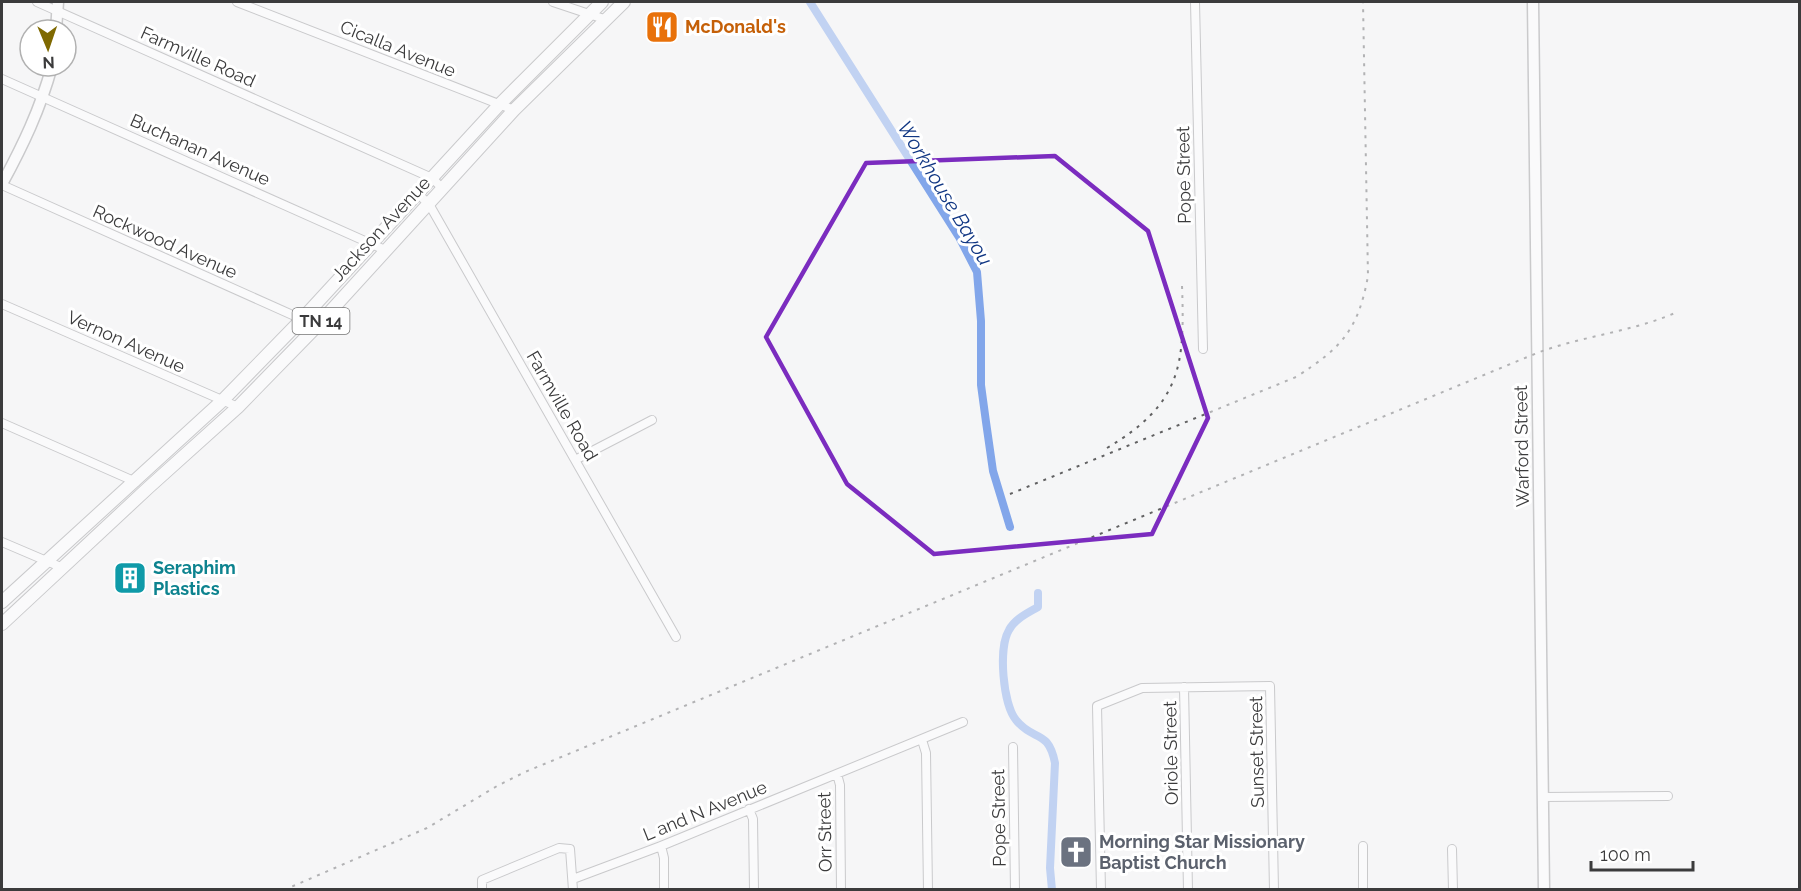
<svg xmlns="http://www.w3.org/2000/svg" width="1801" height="891" viewBox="0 0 1801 891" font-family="Raleway,sans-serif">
  <rect width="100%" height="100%" fill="#f5f6f7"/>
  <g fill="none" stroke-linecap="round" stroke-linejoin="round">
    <!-- canal -->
    <path stroke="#82a6ea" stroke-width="8" d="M810,2l149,235 18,35 4,49v64l5,37 7,49 17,56
      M1038,593v14c-12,7 -23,12 -29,23 -11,18 -6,74 7,90 17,22 32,8 39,43l-5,105 2,22"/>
    <!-- street casing -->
    <g stroke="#949496" stroke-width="10">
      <path id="street" d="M37,2l395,176 11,11
        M237,2l277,108
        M553,2l51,17
        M1195,2l8,347
        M2,79l383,171
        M2,185l315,141
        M418,194l11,10 247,433
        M2,304l236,103
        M2,423l134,59
        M575,460l77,-40
        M2,542l61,26
        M1184,687l4,203
        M922,740l4,13 2,137
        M1013,747l2,143
        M837,774l3,11 1,105
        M1543,797l125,-1
        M749,809l4,10 1,71
        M661,846l3,12v32
        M1363,846v44
        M1452,849l1,41
        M573,879l88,-33 302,-124
        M482,890v-10l77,-32 11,1 3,41
        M1101,890l-4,-184 45,-18 128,-2 4,204"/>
    </g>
    <!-- secondary casing -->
    <g stroke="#949496" stroke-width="13">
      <path id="secondary" d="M1533,2l11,888
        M56,30l2,-28
        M2,184c21,-39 38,-74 50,-118"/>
    </g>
    <!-- primary casing -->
    <g stroke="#949496" stroke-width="14">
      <path id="primary" d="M2,602l220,-201 80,-82 197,-214 103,-103
        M2,624l146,-136 90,-81 79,-81 197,-216 110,-108"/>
    </g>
    <!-- street -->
    <use href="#street" stroke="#fff" stroke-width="8"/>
    <!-- secondary -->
    <use href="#secondary" stroke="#fff" stroke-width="10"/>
    <!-- primary -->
    <use href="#primary" stroke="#fff" stroke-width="12"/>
    <!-- rail -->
    <path stroke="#616162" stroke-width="2" stroke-dasharray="3 6" stroke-linecap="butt" d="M1107,448c74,-44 78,-82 75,-162
      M1010,494l286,-117c45,-29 62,-46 72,-101l-5,-274
      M284,890l143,-62 70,-42 28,-14 1012,-419c45,-17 94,-21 138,-40"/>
  </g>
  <!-- marked area -->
  <path d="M0 0H1801V891H0ZM1055,156l93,75 60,187 -56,116 -218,20 -87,-70 -81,-147 100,-174z" fill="#f5f6f7" fill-opacity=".55" fill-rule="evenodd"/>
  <path fill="none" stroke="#7b2cbf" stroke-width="4.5" stroke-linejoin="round" d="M1055,156l93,75 60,187 -56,116 -218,20 -87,-70 -81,-147 100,-174z"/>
  <!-- icons -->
  <defs>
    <g id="restaurant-square" transform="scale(1.725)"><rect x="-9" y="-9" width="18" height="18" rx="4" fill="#e8710a" stroke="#fff"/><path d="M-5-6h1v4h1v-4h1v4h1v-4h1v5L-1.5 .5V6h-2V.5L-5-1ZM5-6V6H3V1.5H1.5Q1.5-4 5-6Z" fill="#fff"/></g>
    <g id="building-square" transform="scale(1.725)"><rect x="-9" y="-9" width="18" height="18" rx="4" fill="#0f9aa8" stroke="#fff"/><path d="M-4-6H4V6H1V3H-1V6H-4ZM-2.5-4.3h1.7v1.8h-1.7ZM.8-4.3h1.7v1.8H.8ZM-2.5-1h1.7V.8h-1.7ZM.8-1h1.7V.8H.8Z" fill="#fff"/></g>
    <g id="church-square" transform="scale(1.725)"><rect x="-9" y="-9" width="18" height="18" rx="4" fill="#6b7280" stroke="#fff"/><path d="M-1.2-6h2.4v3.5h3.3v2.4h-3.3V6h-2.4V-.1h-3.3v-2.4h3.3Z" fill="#fff"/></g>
  </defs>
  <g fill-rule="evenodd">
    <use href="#restaurant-square" x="662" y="27"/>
    <use href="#building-square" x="130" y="578"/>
    <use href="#church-square" x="1076" y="852"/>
  </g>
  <g text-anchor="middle" stroke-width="6" stroke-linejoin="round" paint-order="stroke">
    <!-- shield labels -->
    <rect fill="#fff" stroke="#767676" stroke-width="1.5" x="292.5" y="308" width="57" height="26" rx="4.5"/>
    <g font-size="16" font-weight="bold" fill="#3b3b3c">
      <text x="321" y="327">TN 14</text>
    </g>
    <!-- food labels -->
    <g font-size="18" font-weight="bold" fill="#c56008" stroke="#fff" text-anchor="start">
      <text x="685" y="33">McDonald's</text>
    </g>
    <!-- street labels -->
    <g font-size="18" fill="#3b3b3c" stroke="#fff">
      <text transform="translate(398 49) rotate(22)" y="6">Cicalla Avenue</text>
      <text transform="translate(198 57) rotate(24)" y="6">Farmville Road</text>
      <text transform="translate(200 150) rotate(24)" y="6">Buchanan Avenue</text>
      <text transform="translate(1184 175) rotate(-91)" y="6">Pope Street</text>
      <text transform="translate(381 229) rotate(-47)" y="6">Jackson Avenue</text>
      <text transform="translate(165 242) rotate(24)" y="6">Rockwood Avenue</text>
      <text transform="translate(126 342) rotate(24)" y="6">Vernon Avenue</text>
      <text transform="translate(562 406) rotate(60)" y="6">Farmville Road</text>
      <text transform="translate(1522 446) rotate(-91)" y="6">Warford Street</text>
      <text transform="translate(1257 752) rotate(-91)" y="6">Sunset Street</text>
      <text transform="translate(1171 753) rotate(-91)" y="6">Oriole Street</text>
      <text transform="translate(705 811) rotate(-22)" y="6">L and N Avenue</text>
      <text transform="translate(999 818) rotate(-91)" y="6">Pope Street</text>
      <text transform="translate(825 832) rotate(-91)" y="6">Orr Street</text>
    </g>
    <!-- culture labels -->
    <g font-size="18" font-weight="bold" fill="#0d838f" stroke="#fff" text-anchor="start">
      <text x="153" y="574">Seraphim<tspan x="153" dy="21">Plastics</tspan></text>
    </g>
    <!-- worship labels -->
    <g font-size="18" font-weight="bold" fill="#5b616d" stroke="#fff" text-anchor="start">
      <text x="1099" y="848">Morning Star Missionary<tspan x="1099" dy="21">Baptist Church</tspan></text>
    </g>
    <!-- water labels -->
    <g font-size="20" font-style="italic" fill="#103683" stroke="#fff">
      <text transform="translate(945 193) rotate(59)" y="7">Workhouse Bayou</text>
    </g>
  </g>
  <!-- border -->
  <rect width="1801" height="891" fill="none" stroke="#3b3b3c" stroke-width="6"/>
  <!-- north arrow -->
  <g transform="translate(48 48) rotate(178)"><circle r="28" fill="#ffffff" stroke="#b1b1b1" stroke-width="1.5"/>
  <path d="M0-4.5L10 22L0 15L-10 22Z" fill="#7f6901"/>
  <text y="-9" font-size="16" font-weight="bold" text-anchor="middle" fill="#3b3b3c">N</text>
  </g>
  <!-- scale -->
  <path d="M1591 861v9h102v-9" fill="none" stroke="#3b3b3c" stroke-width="3"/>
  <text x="1600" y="861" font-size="18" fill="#3b3b3c" stroke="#ffffff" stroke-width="4.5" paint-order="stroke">100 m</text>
</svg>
